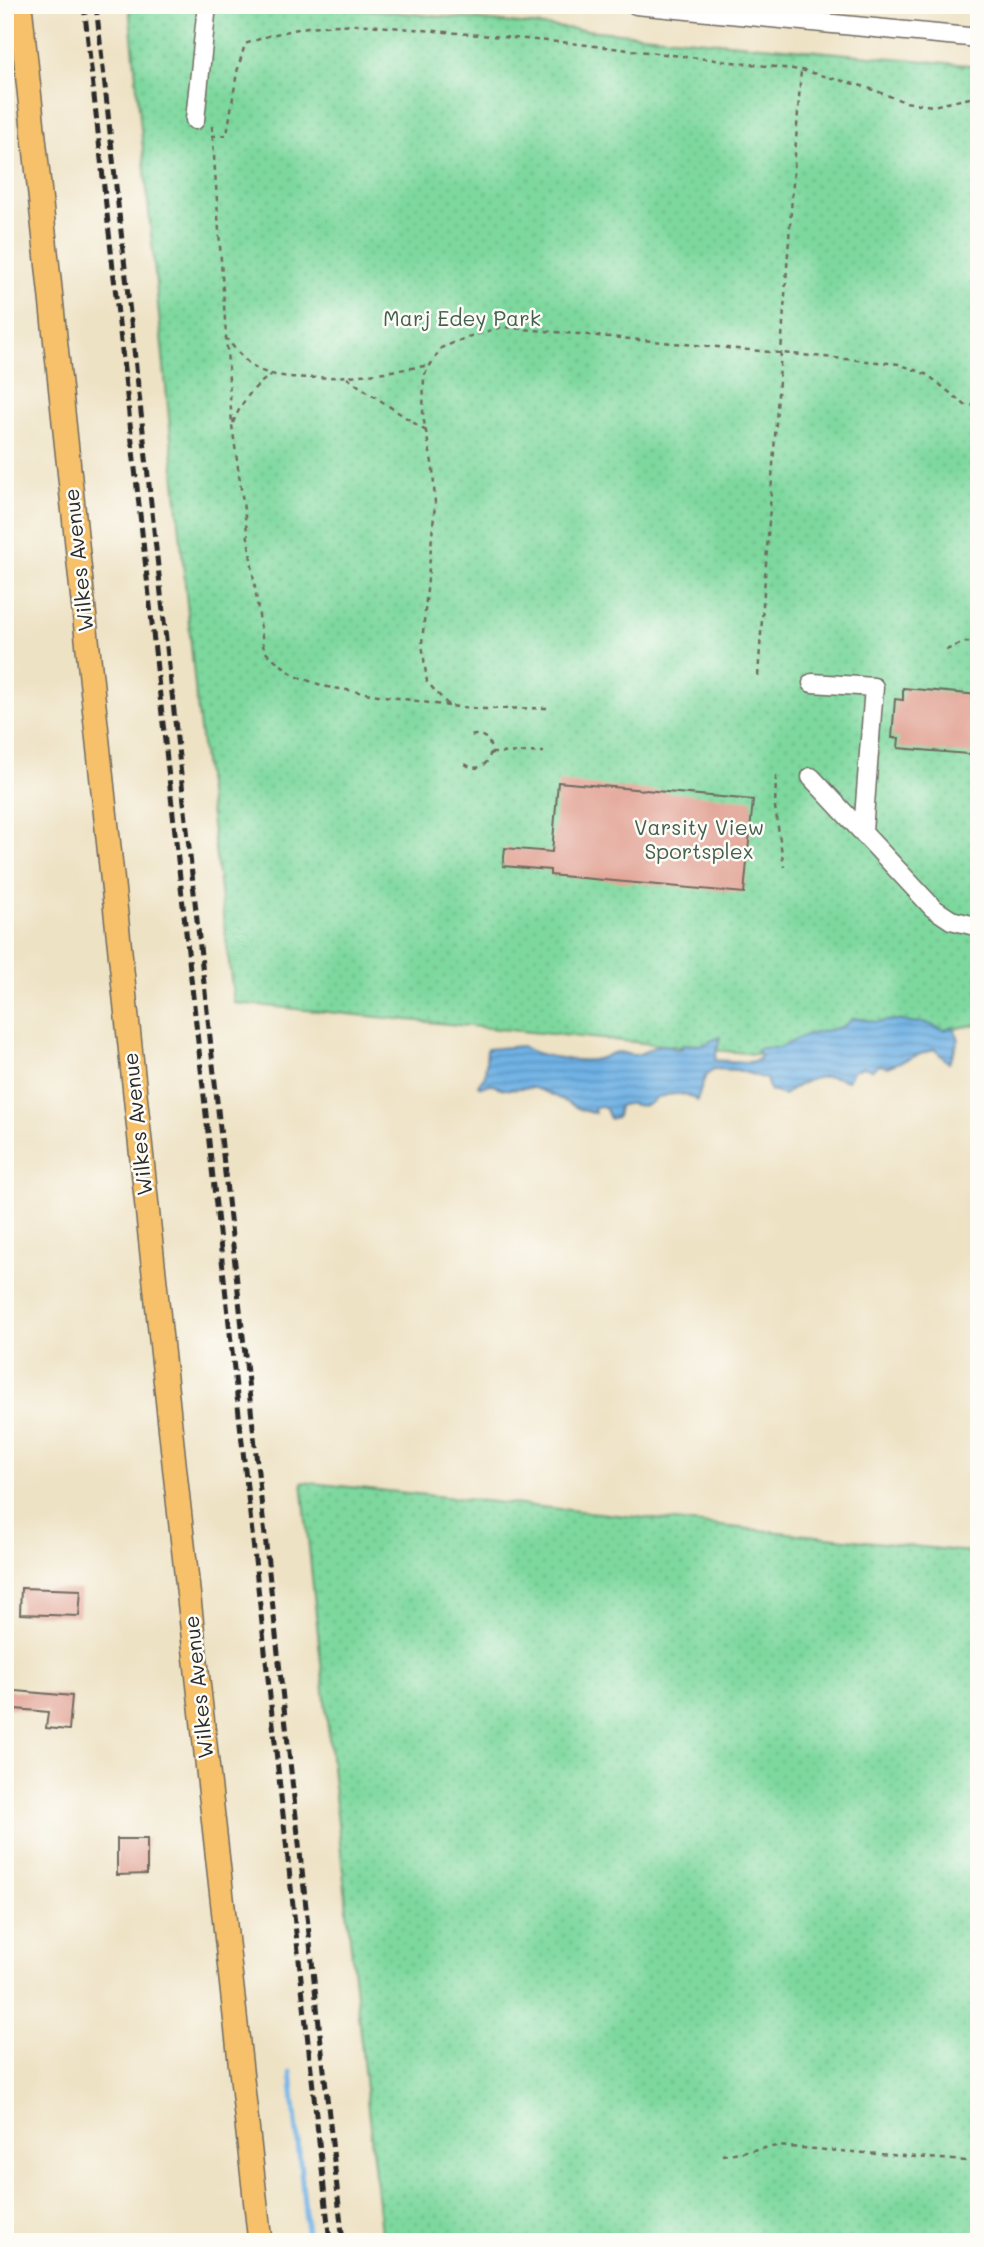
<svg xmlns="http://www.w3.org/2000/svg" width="984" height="2247" viewBox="0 0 984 2247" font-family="Mali,sans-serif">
  <defs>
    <pattern id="park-dots" width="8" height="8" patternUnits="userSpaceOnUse" patternTransform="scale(1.75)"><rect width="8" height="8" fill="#7dd89e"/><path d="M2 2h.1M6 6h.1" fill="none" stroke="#6cba88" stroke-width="1.8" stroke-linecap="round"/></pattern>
    <pattern id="water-rules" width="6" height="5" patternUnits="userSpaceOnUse" patternTransform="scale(1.75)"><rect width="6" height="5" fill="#70b2e5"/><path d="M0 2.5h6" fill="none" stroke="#5c91ba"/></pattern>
  </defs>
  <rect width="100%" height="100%" fill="#fdfcf7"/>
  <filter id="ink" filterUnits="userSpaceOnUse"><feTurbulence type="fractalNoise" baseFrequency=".0143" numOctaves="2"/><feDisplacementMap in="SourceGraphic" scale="14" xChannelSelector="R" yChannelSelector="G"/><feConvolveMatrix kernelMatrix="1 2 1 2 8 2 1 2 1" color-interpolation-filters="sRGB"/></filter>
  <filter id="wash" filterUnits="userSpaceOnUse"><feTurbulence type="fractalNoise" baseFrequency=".00686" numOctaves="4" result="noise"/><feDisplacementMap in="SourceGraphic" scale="28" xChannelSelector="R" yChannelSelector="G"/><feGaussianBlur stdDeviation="1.57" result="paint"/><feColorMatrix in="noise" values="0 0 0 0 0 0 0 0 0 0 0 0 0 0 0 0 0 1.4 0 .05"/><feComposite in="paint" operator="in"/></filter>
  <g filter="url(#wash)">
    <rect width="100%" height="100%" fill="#eee2c4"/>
    <!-- park -->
    <path fill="url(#park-dots)" stroke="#548264" stroke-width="2" d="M129,5h187l663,61v958l-184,34 -561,-55 -38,-306z
      M302,1482l677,71v689h-597z"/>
    <!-- water -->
    <path fill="url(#water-rules)" stroke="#4e6e88" stroke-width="2" d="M854,1018l22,4 22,-2 12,3 13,-1 21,8 9,-3 6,12 -10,24 -15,-14 -47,18 -9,-2 -6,5 -8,-3 -10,3 -7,11c-22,-11 -45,0 -63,14l-14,-4 -4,-12 -29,-9 -24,-1 -8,8 -8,24c-9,-9 -26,-8 -37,-4 -6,2 -8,7 -14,8 -12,3 -11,-5 -27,1l-2,11 -7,2 -5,-12 -6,-1 -5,3 1,4c-21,-2 -39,-20 -61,-25 -10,-2 -19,2 -28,1 -5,0 -11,-4 -16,-5l-9,3 -3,-2 7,-10 2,-26 35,-3c13,10 59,17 75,13 7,-1 14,-7 21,-7 5,0 10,3 16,3 13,0 24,-18 41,-6l7,-1 1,-4 19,1 18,-8 -5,23 33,2 10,-2 3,-5 -5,-4 5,-3h18l27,-13 36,-8z"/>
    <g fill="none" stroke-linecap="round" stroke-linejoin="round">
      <!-- stream -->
      <path stroke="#70b2e5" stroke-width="5" d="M291,2072l17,170"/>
    </g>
    <g id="blocks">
      <!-- building -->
      <path fill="#e09b8d" d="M903,688l76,7v60l-81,-7 1,-10h-7l3,-39 8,1z
        M558,782l195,18 -9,93 -194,-18v-5l-47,-4 2,-18 47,4z
        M21,1588l60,2 -2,26 -59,-2z
        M5,1690l67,6 -3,34 -23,-2 2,-16 -43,-4z
        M117,1839h30v35l-30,1z"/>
    </g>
  </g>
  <g filter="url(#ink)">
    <use href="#blocks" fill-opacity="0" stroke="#6f6b61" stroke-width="2"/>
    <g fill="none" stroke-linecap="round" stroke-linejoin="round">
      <!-- minor casing -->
      <g stroke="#6f6b61" stroke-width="21">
        <path id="minor" d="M636,5l343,33
          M195,120l12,-115
          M812,683l62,4 -11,144
          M811,777l122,131 18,12 28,7"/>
      </g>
      <!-- major casing -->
      <g stroke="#6f6b61" stroke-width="26">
        <path id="major" d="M20,5l155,1467 85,770"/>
      </g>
      <!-- path -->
      <path stroke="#6f6b61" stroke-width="2.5" stroke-dasharray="5 5" stroke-linecap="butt" d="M212,126l20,299 32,226 31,25 32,11 122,19
        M211,136l16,-1 10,-63 8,-28 26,-9 36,-8 49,-3 214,19 231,27 65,17 39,15 28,4 46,-10
        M225,337c9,10 19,24 30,31 34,20 135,4 175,-3
        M347,378l79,53
        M233,423c9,-22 19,-35 38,-48
        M946,650l19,-8 14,1
        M758,676l43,-606
        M547,708l-63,1 -35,-3 -22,-24 -5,-39 13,-139 -2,-36 -10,-52 1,-41 17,-27 27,-11 34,-10 397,37 29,11 37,30 14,1
        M491,753l53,-1
        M465,764c28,18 38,-37 4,-28
        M776,776l-1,31 9,60
        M722,2155l55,-9 202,16"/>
      <!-- minor -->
      <use href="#minor" stroke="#fff" stroke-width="18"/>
      <!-- major -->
      <use href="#major" stroke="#f6c16b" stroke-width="23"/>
      <!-- rail -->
      <path stroke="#2b2b2b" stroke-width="5" stroke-dasharray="10 5" stroke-linecap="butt" d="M84,5l246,2237
        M96,5l247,2237"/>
    </g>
  </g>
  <g text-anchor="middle" stroke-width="5" stroke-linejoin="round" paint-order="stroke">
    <!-- park labels -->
    <g font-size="21" fill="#445f4e" stroke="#fdfcf7">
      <text x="462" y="326">Marj Edey Park</text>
      <text x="699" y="835">Varsity View<tspan x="699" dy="24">Sportsplex</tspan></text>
    </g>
    <!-- street labels -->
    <g font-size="21" fill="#2b2b2b" stroke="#fdfcf7">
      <text transform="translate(79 560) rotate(-96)" y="7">Wilkes Avenue</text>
      <text transform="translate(138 1124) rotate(-96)" y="7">Wilkes Avenue</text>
      <text transform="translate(199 1687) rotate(-96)" y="7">Wilkes Avenue</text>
    </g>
  </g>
  <!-- margin -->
  <rect width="984" height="2247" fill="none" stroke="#fdfcf7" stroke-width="28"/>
</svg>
